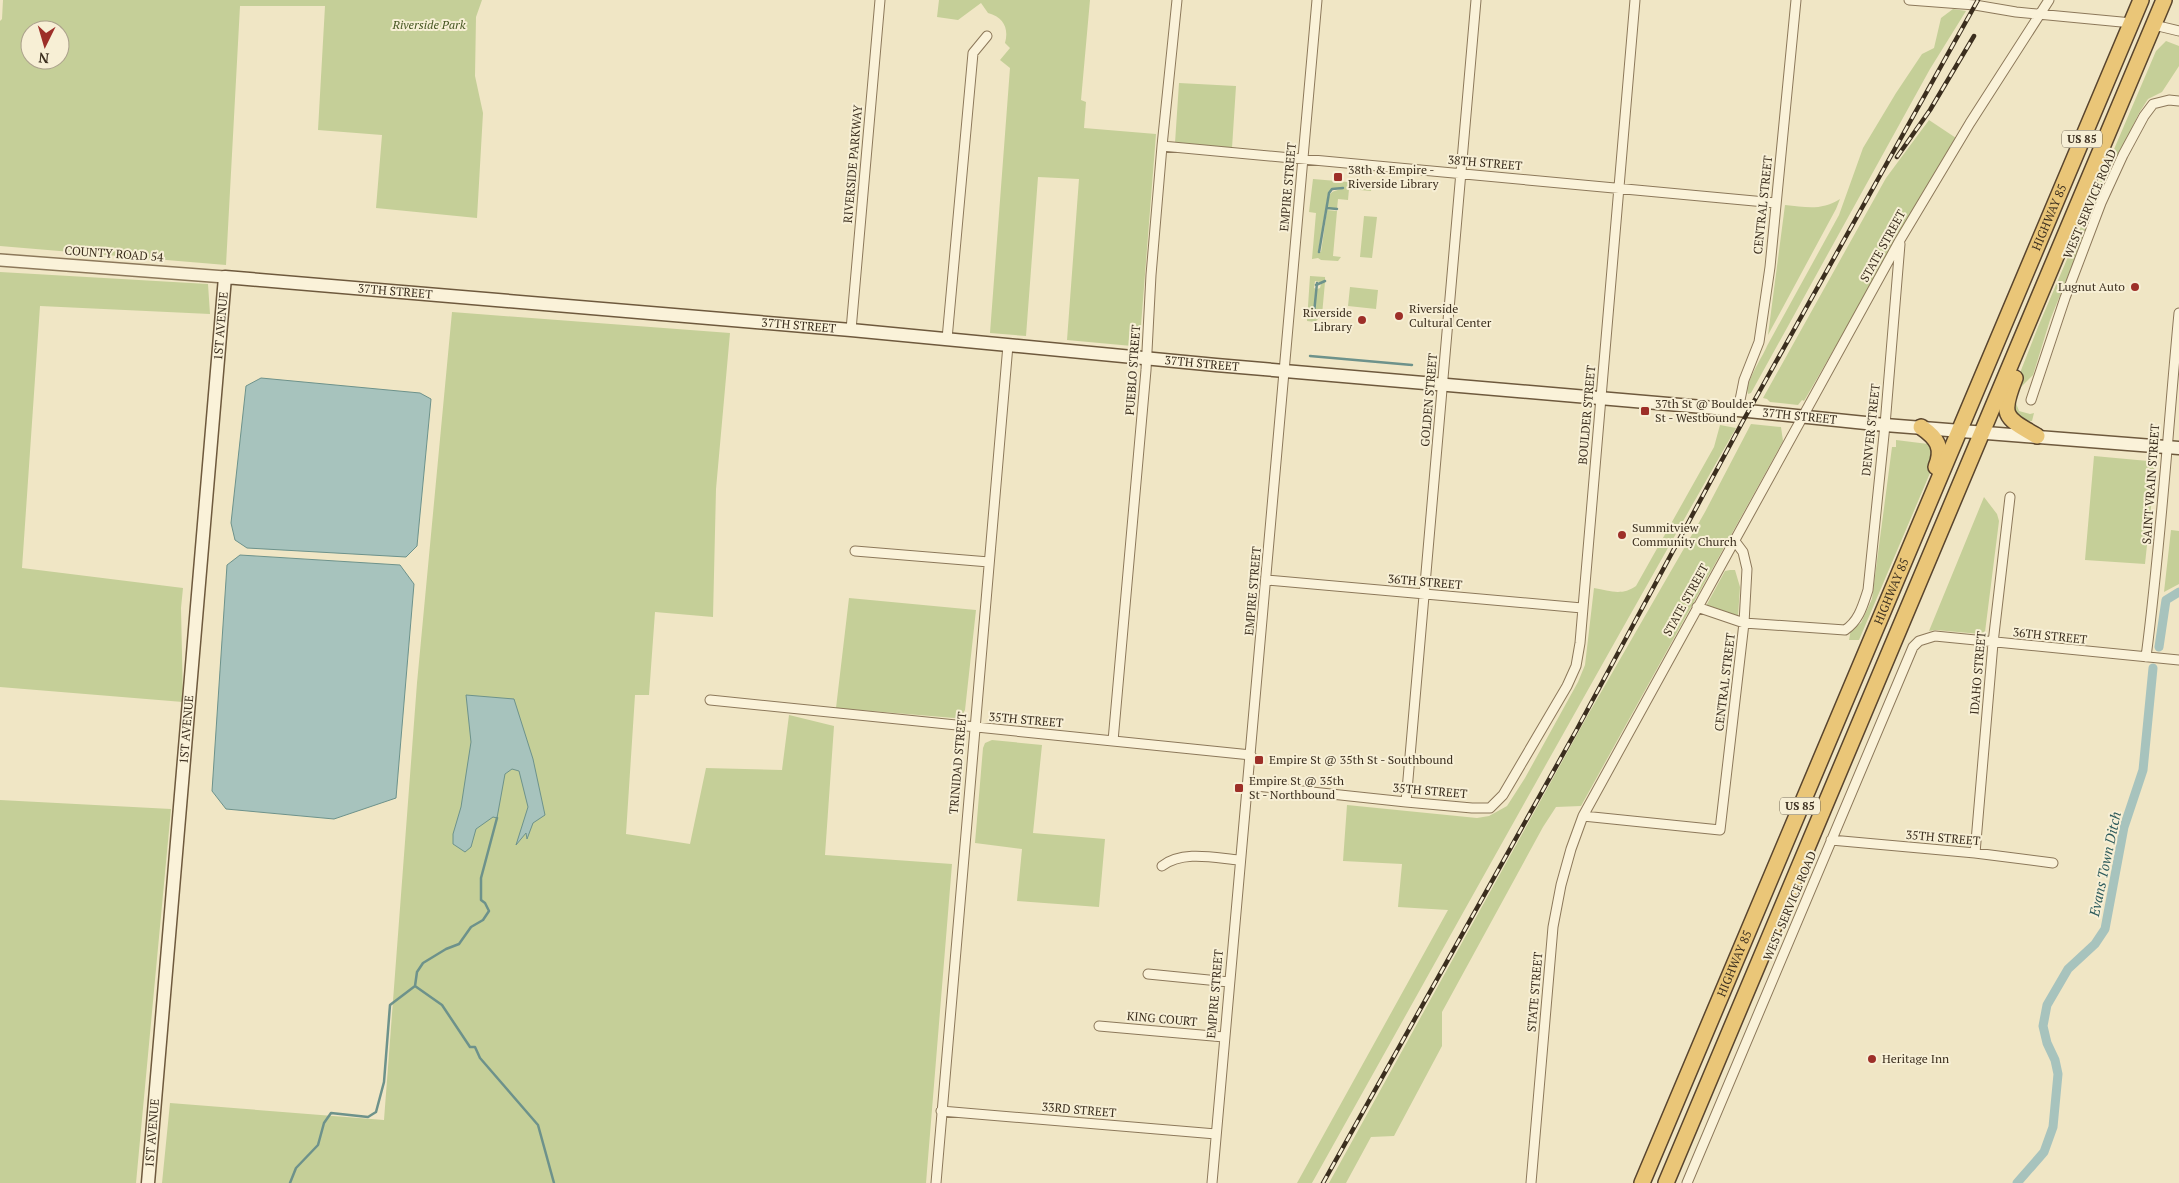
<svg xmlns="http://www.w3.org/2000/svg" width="2179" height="1183" viewBox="0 0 2179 1183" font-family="'PT Serif',serif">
  <rect width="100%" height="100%" fill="#f0e6c5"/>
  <!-- green -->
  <path fill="#c5cf98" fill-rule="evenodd" d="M3,0h479l-6,17 -1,59 8,37 -6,105 -101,-10 6,-73 -64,-5 7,-124h-85l-14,259 -226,-19v-225l2,-2zM30,30h30v30h-30z
    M939,0h151l-9,100 5,2 -2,26 72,6 -16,204 -8,8 -65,-6 12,-161 -41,-2 -12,159 -36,-3 20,-265 -10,-8 10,-12 -5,-5c4,-14 -1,-26 -17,-30l-7,-10 -23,17 -21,-3z
    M1953,9l13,2 -36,58 -179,324 -3,1c-4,-10 14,-36 19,-48l72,-131 24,-67 33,-55 26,-39 12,-6 7,-30z
    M2166,41l13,5v20l-17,26 -14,7 -9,14 -33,69 -56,138 -17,55 -17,17 -2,6 5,13 11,3 4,-1 -2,8h-7l-11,-11v-22l24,-61 118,-276z
    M1179,83l57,3 -4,62 -57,-5z
    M1929,120l27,18 -152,263 -2,-1 -4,5 -28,-3 -3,-3 -4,-1 123,-220z
    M1313,179l59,5 -1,7 -22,-2 -1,11 -10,-1 -1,10 -10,-1c3,-18 2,-15 17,-20h-10l-6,6 -10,58h3l6,-42 10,1 -4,45 8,1 -3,4 -17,-1 -3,-2 -6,1 4,-46 -7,-1z
    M1840,199l-4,10 -68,126 17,-130c21,2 36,6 55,-6z
    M1364,216l13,1 -5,41 -12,-1z
    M0,272l208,12 2,30 -170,-8 -18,262 161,20 -2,20 2,94 -183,-15z
    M1310,276l15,1v3l-5,2 -5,-1 -1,7 2,1 -2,25 3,-25 3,-1 1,-4 4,-2 -3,33 -7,7 -8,-1z
    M1350,287l28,3 -2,19 -28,-3z
    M452,312l278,21 -14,156 -3,128 -58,-5 -6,83h-14l-9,139 64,10 16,-76 76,2 7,-55 45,11 -9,129 127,9 -26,319h-764l8,-80 214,17 33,-437z
    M1751,424l30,3 2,14 -202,365 -25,1 -13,20 -101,185v34l-48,90 -23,1 -25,46h-17l260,-470 116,-201z
    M1720,425l16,3c-143,251 -283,503 -424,755h-15l151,-273 -50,-3 4,-43 -59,-3 4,-56 130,13 12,-2 18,-10 18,-28 53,-96 7,-17 9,-77c16,3 28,8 42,-2l78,-139z
    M1896,440l32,4 8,15 -77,181h-10l2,-11 10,-6 11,-24 20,-152h4z
    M2094,456l54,5 7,9 -10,94 -60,-4z
    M1984,497l13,17 2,7 -14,111 -5,2 -44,-4 -7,1z
    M2171,530l8,1v53l-15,8z
    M1730,570h5l5,17 -2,29 -32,-10 19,-35z
    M849,598l127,12 -11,100 -4,7 -7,1 -118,-10z
    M992,740l50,5 -9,88 72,6 -6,68 -82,-6 5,-52 -47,-6 8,-95 2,-5z
    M0,800l171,9 -35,374h-136z"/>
  <!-- water -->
  <path fill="#a7c3bd" stroke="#6d928b" d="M261,378l159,15 11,6 -14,147 -11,11 -159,-9 -12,-8 -4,-17 15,-137z
    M240,555l160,10 14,19 -18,214 -62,21 -108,-10 -14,-18 15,-226z
    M466,695l48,4 19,60 12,56 -12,8 -6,16 -1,-6 -10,12 12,-38 -9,-36 -7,-2 -7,5 -8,44 -4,-1 -17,12 -5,18 -6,5 -12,-8v-10l8,-27 10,-65z"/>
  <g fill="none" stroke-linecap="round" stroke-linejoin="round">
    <!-- stream -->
    <path stroke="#6d928b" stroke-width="2.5" d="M1327,208l10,1
      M1319,252l10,-59 3,-4 11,-1
      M1316,285l9,-4
      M1314,313l3,-30
      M1310,356l102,9
      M415,986l2,-14 6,-9 23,-14 13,-5 12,-17 12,-7 6,-9 -4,-8 -4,-3v-22l16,-60
      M290,1183l6,-15 22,-23 6,-22 7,-10 37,4 8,-5 8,-30 6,-77 25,-19 27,19 28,42h5l5,11 58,67 16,58"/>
    <!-- canal -->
    <path stroke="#a7c3bd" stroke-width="9" d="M2159,647l7,-47 13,-8
      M2017,1183l27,-31 9,-25 5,-53 -3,-14 -8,-17 -4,-17 4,-21 21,-36 27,-25 10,-15 19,-102 19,-57 10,-102"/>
    <!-- minor casing -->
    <g stroke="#8c785a" stroke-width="11">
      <path id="minor" d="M1909,0l66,5 41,7 116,11
        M2154,25l25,6
        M1162,146l614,57
        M851,330l29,-330
        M947,339l26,-286 14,-17
        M2031,400l34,-102 36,-95 22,-48 21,-39 9,-12 16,-4 10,1
        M1738,410l6,-30 15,-38 11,-75 26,-267
        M855,551l134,11
        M1267,580l315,28
        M1697,607l47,16 101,7c14,-9 18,-25 23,-40l17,-165 15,-181
        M2146,657c15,-114 22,-229 33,-344
        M710,700l541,55
        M1113,741l33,-371 5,-95 11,-129 15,-146
        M1247,785l159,17 66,6h18l13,-13 64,-109 9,-20 4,-23 55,-643
        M1406,802l70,-802
        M1583,816l137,14 24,-207 3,-54 -4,-17 -9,-12
        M1831,840l144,13 78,10
        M1975,853l18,-210 17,-146
        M1162,866c21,-16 53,-8 77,-6
        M1148,974l81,8
        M1099,1026l125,11
        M941,1111l275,23
        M936,1183l72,-838
        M1212,1183l105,-1183
        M1531,1183l22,-256 8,-42 10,-36 12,-33 317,-576 70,-117 79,-123
        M1687,1183l226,-536 6,-6 16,-5 244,24"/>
    </g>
    <!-- tertiary casing -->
    <g stroke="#8c785a" stroke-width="14">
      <path id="tertiary" d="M0,260l225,17"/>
    </g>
    <!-- secondary casing -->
    <g stroke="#6e593d" stroke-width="15">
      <g id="secondary">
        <path id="s1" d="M148,1183l77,-906 626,53 365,35 522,45 147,15 294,23"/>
      </g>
    </g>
    <!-- trunk casing -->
    <g stroke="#59452e" stroke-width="18">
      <g id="trunk">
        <path d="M2015,378c-15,38 -11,39 22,58"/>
        <path d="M1921,427c16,11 23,21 15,40"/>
        <path id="s2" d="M1642,1183l499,-1183"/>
        <path d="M1666,1183l498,-1183"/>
      </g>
    </g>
    <!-- minor -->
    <use href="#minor" stroke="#faf2d9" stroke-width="9"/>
    <!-- tertiary -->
    <use href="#tertiary" stroke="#faf2d9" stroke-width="11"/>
    <!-- secondary -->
    <use href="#secondary" stroke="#faf2d9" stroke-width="12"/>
    <!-- trunk -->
    <use href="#trunk" stroke="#eac678" stroke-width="15"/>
    <!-- rail casing -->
    <g stroke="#3b2e1e" stroke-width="4.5">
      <path id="rail" d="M1897,157l33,-47 44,-74
        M1323,1183l253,-452 167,-310 235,-421"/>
    </g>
    <!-- rail -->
    <use href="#rail" stroke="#f7efd5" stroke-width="2.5" stroke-dasharray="8" stroke-linecap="butt"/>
  </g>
  <!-- markers -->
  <g fill="#9d2f28" stroke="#f7efd5" stroke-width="2">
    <rect x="1333" y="172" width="10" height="10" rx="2.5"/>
    <circle cx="2135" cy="287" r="5"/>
    <circle cx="1399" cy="316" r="5"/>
    <circle cx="1362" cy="320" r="5"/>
    <rect x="1640" y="406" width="10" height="10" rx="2.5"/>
    <circle cx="1622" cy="535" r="5"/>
    <rect x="1254" y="755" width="10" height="10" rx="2.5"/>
    <rect x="1234" y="783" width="10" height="10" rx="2.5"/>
    <circle cx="1872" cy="1059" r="5"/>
  </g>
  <g text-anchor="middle" stroke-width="4" stroke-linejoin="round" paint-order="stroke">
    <!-- shield labels -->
    <g fill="#f7efd5" stroke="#736855" stroke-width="1">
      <rect x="2062" y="130.5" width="40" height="17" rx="4"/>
      <rect x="1780" y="797.5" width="40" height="17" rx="4"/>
    </g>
    <g font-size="11" font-weight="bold" fill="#3b2e1e">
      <text x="2082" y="143">US 85</text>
      <text x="1800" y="810">US 85</text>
    </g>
    <!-- park labels -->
    <g font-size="12" font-style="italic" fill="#485824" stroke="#f7efd5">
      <text x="429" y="29">Riverside Park</text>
    </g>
    <!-- street labels -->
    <g font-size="12" fill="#3b2e1e" stroke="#f7efd5">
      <text transform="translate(1485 163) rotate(5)" y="4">38TH STREET</text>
      <text transform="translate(853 164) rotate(-85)" y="4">RIVERSIDE PARKWAY</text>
      <text transform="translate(1288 187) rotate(-85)" y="4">EMPIRE STREET</text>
      <text transform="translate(2090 204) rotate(-67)" y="4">WEST SERVICE ROAD</text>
      <text transform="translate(1763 205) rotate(-84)" y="4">CENTRAL STREET</text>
      <text dy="4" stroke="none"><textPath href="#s2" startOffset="1048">HIGHWAY 85</textPath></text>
      <text transform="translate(1883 246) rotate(-61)" y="4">STATE STREET</text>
      <text transform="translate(114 254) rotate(4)" y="4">COUNTY ROAD 54</text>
      <text dy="4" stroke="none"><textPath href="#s1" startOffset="1080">37TH STREET</textPath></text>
      <text dy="4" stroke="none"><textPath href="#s1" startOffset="1485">37TH STREET</textPath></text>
      <text dy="4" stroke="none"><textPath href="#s1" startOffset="860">1ST AVENUE</textPath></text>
      <text dy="4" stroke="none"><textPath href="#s1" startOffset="1890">37TH STREET</textPath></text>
      <text transform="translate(1133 370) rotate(-86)" y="4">PUEBLO STREET</text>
      <text transform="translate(1429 400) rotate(-85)" y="4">GOLDEN STREET</text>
      <text transform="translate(1587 415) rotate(-85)" y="4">BOULDER STREET</text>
      <text dy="4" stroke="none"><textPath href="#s1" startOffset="2490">37TH STREET</textPath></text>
      <text transform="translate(1871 430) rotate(-84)" y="4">DENVER STREET</text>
      <text transform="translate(2151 484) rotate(-86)" y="4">SAINT VRAIN STREET</text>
      <text transform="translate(1425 582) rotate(5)" y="4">36TH STREET</text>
      <text transform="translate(1253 591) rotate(-85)" y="4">EMPIRE STREET</text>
      <text dy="4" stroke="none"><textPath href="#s2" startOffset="642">HIGHWAY 85</textPath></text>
      <text transform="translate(1686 600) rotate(-61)" y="4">STATE STREET</text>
      <text transform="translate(2050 636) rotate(6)" y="4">36TH STREET</text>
      <text transform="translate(1978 673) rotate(-85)" y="4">IDAHO STREET</text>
      <text transform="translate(1725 682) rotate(-83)" y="4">CENTRAL STREET</text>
      <text transform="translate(1026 720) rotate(5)" y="4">35TH STREET</text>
      <text dy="4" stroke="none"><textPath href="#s1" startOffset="455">1ST AVENUE</textPath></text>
      <text transform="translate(958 763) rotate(-85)" y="4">TRINIDAD STREET</text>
      <text transform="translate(1430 791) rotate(5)" y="4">35TH STREET</text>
      <text transform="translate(1943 838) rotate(5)" y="4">35TH STREET</text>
      <text transform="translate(1790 906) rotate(-67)" y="4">WEST SERVICE ROAD</text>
      <text dy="4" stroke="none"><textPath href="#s2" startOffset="238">HIGHWAY 85</textPath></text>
      <text transform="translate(1535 992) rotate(-85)" y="4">STATE STREET</text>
      <text transform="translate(1215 994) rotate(-85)" y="4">EMPIRE STREET</text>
      <text transform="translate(1162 1019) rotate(5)" y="4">KING COURT</text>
      <text transform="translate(1079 1110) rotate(5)" y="4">33RD STREET</text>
      <text dy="4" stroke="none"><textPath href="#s1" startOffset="50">1ST AVENUE</textPath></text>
    </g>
    <!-- poi labels -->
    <g font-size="12" fill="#3b2e1e" stroke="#f7efd5" text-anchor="start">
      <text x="1348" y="174">38th &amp; Empire -<tspan x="1348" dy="14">Riverside Library</tspan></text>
      <text x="2125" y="291" text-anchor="end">Lugnut Auto</text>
      <text x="1409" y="313">Riverside<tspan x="1409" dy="14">Cultural Center</tspan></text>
      <text x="1352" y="317" text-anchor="end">Riverside<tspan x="1352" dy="14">Library</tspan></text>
      <text x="1655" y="408">37th St @ Boulder<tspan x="1655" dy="14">St - Westbound</tspan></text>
      <text x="1632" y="532">Summitview<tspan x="1632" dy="14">Community Church</tspan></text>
      <text x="1269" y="764">Empire St @ 35th St - Southbound</text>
      <text x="1249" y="785">Empire St @ 35th<tspan x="1249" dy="14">St - Northbound</tspan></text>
      <text x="1882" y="1063">Heritage Inn</text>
    </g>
    <!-- water labels -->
    <g font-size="14" font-style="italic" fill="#2d5b5b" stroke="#f7efd5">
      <text transform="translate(2105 864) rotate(-78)" y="5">Evans Town Ditch</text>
    </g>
  </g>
  <!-- north arrow -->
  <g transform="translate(45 45) rotate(185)"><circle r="24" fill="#f7efd5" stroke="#aca28c"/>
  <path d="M0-4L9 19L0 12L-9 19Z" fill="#9d2f28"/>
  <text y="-8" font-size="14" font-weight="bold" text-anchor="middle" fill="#3b2e1e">N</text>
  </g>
</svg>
